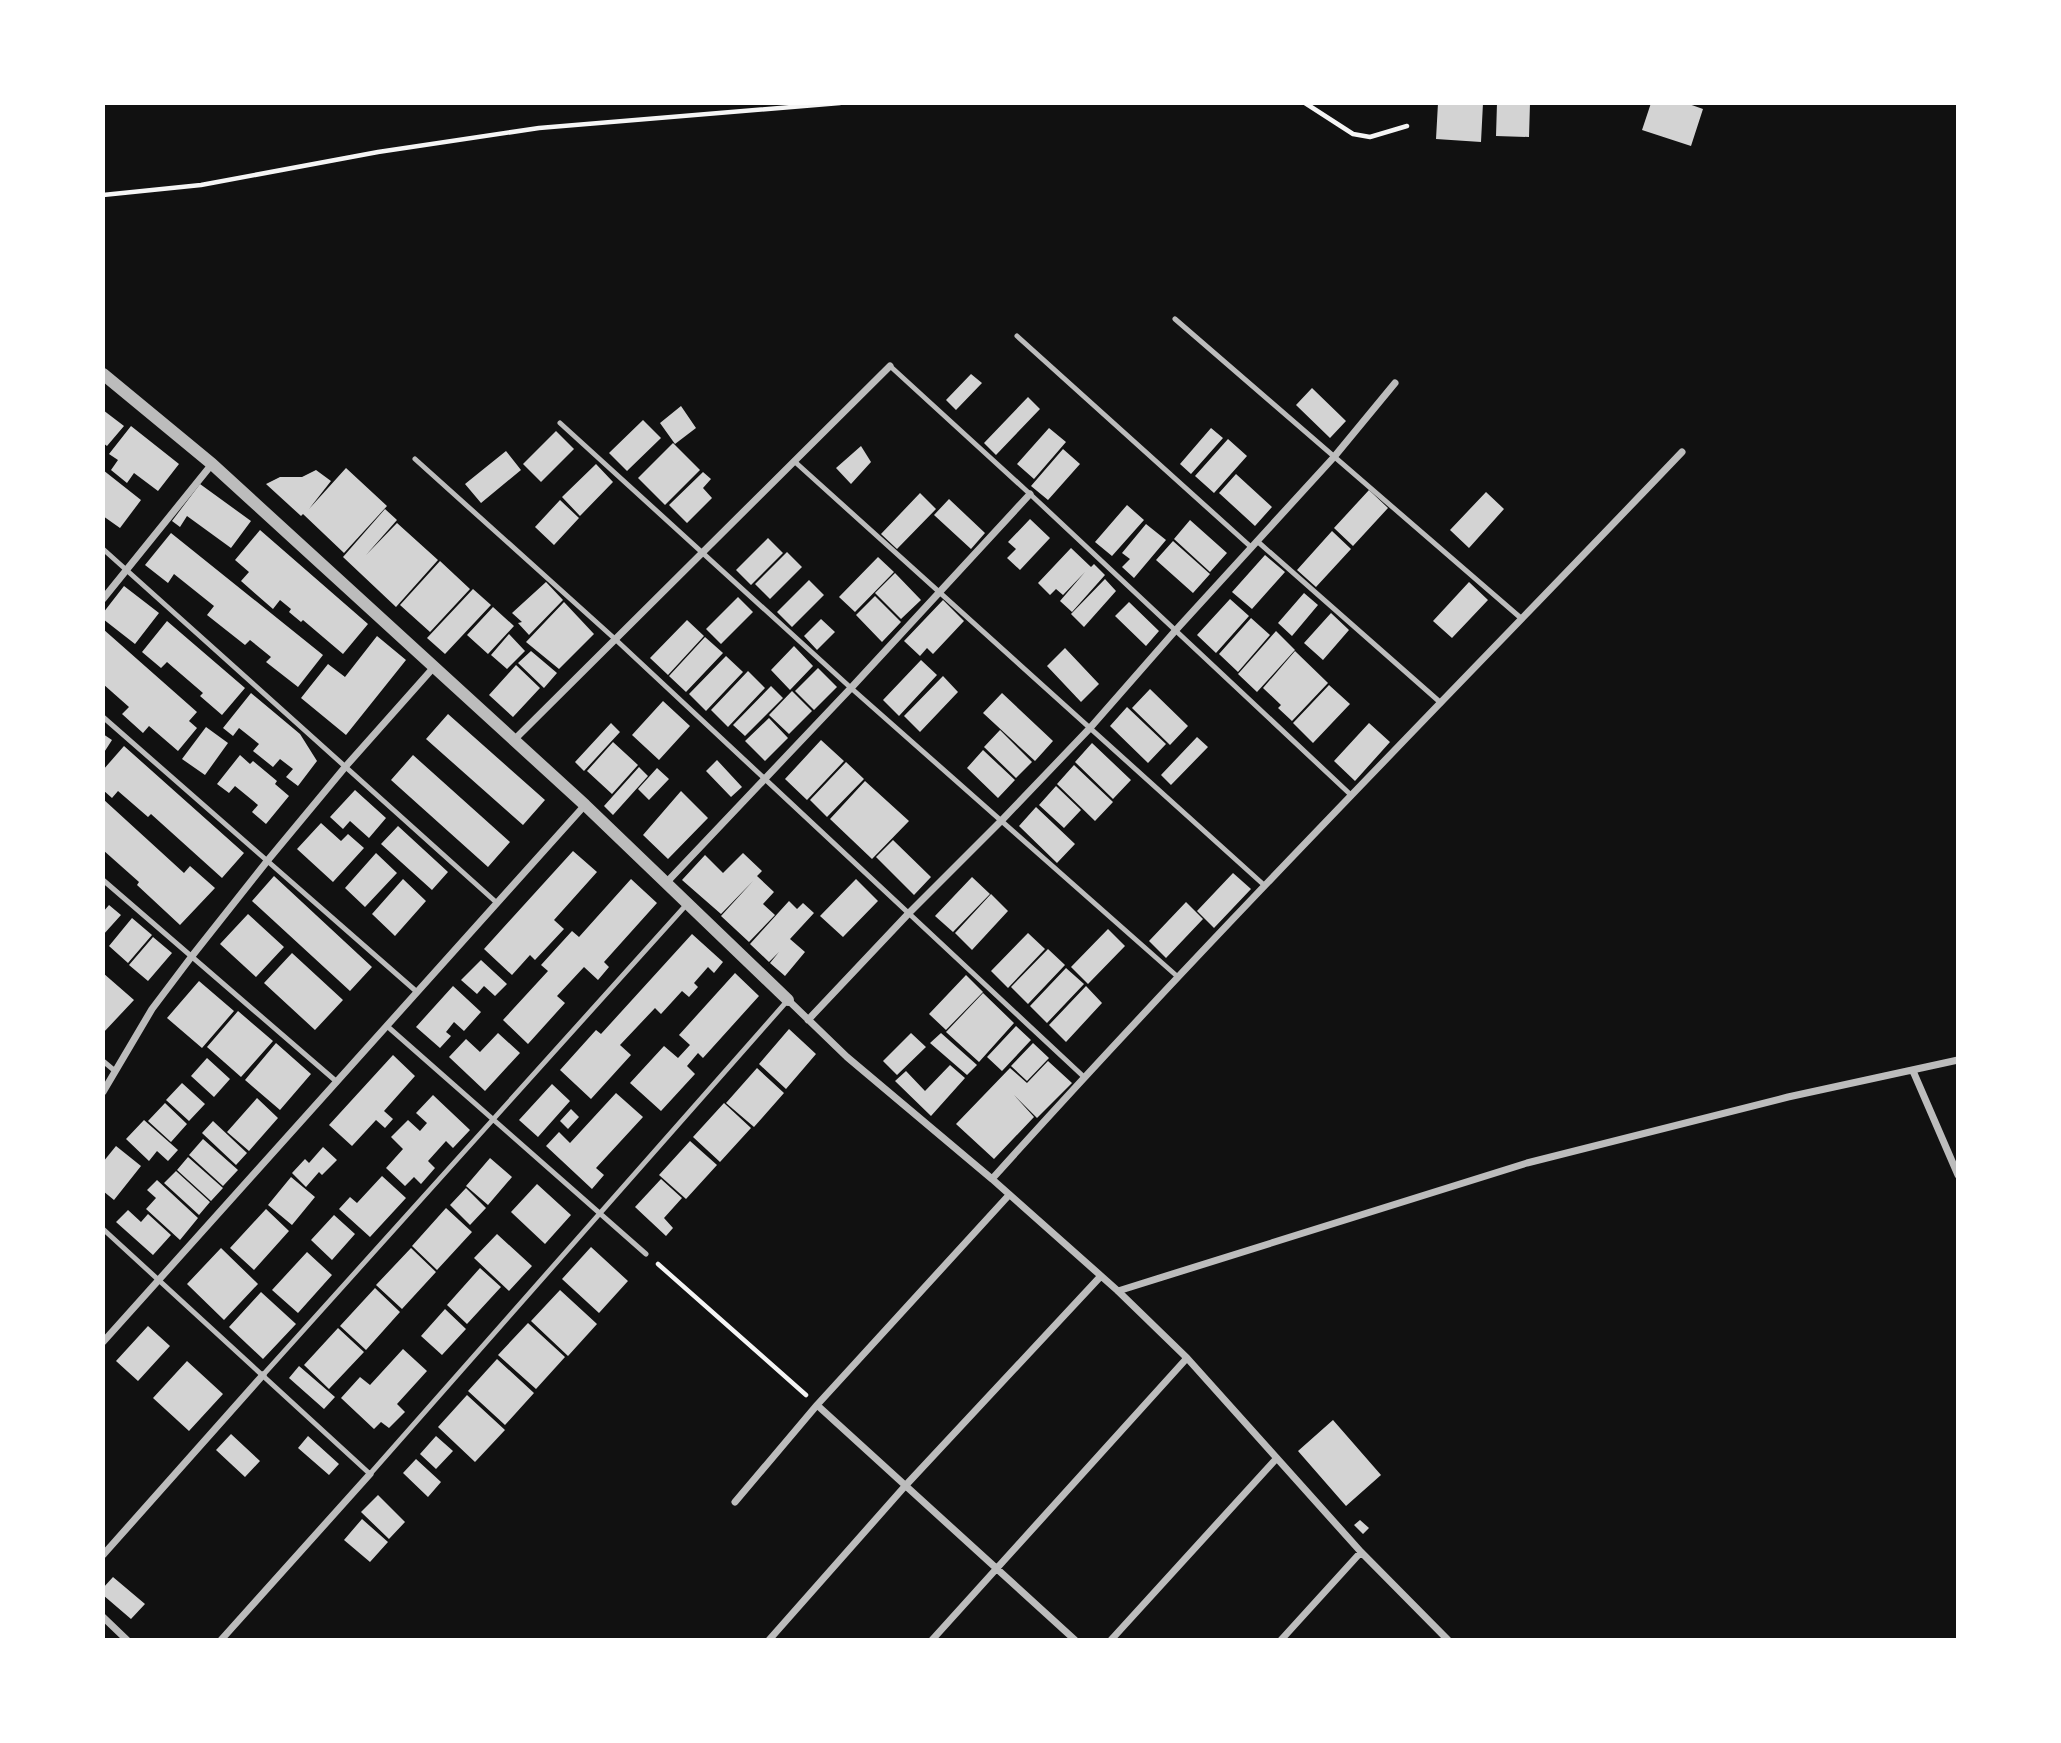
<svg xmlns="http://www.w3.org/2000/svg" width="2061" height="1743" viewBox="0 0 2061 1743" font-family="'Source Sans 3',sans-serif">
  <rect width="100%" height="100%" fill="#111"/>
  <!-- building -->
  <path fill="#d3d3d3" d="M1438,103h45l-2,39 -45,-3z
    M1497,103h33l-1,34 -33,-1z
    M1651,103h35l17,6 -12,37 -49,-16z
    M971,374l11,9 -26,27 -10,-10z
    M1312,388l34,33 -16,17 -34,-33z
    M1028,397l12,12 -44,46 -12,-12z
    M681,406l15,22 -21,16 -15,-21z
    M103,410l21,16 -17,20 -4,-3z
    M643,420l18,18 -34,33 -18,-18z
    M131,426l48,38 -21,27 -24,-18 -7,10 -16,-13 7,-10 -9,-6z
    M1049,428l17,14 -32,37 -17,-15z
    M1211,428l12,10 -32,36 -11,-10z
    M556,431l18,18 -33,33 -18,-18z
    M1228,439l19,17 -33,37 -19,-17z
    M673,443l27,27 -35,35 -27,-27z
    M861,446l10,16 -20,22 -15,-16z
    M1063,449l17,15 -32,36 -17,-14z
    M506,451l15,19 -40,33 -16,-19z
    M596,464l17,18 -33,34 -18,-19z
    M346,468l41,38 -43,47 -41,-39 -2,2 -35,-32 14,-7h22l14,-7 15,11 -22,28z
    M103,470l38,30 -21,28 -17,-12z
    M703,472l8,7 -8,9 9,10 -25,25 -18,-18z
    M1236,474l36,33 -17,19 -36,-33z
    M200,484l51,37 -20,27 -44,-32 -7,11 -8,-6z
    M1369,490l19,18 -35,38 -19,-18z
    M1486,492l18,17 -35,39 -19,-18z
    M920,493l16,16 -39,40 -16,-15z
    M949,499l36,34 -14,16 -37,-34z
    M560,500l19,18 -25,27 -19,-18z
    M1127,505l17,15 -32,36 -17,-14z
    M385,509l12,11 -31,35 31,-32 41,37 -42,47 -53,-50z
    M1030,519l20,19 -30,32 -13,-12 9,-9 -8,-7z
    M1190,520l37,33 -17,19 -36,-33z
    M1146,524l20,16 -32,38 -12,-11 8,-8 -8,-6z
    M260,530l108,94 -25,30 -40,-34 -2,2 -12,-10 2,-3 -11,-9 -7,9 -32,-28 8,-9 -14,-12z
    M1332,531l19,18 -35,38 -19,-17z
    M171,533l152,122 -25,32 -32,-25 5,-5 -21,-17 -5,5 -38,-30 7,-9 -40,-32 -6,9 -23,-18z
    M768,538l15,15 -32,32 -15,-15z
    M1173,541l37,33 -17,19 -37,-33z
    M1071,548l20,19 3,-3 11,11 -33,37 -12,-11 25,-29 -22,23 -7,-6 -6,6 -12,-12z
    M787,552l15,15 -32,32 -15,-15z
    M1265,555l20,17 -33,37 -20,-17z
    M878,557l16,15 -39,40 -16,-15z
    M440,561l30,28 -40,43 -30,-27z
    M895,573l26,27 -20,19 -26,-26z
    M1105,579l11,12 -32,36 -13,-13z
    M809,580l15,15 -32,32 -15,-15z
    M546,582l17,18 -34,35 -11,-12 4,-1 -10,-9z
    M1469,582l19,18 -36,38 -19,-17z
    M124,586l35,27 -24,31 -32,-25v-6z
    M473,589l18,16 -46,49 -18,-16z
    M1304,593l14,12 -26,31 -14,-13z
    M875,596l26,26 -19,20 -26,-27z
    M738,597l15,15 -32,32 -15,-15z
    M1230,599l19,17 -33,37 -19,-18z
    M943,600l21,21 -31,33 -6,-6 -7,8 -16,-15z
    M564,602l30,32 -35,35 -33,-27z
    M1129,602l30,29 -13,15 -31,-30z
    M493,607l21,19 -26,28 -21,-19z
    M1331,613l18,17 -26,30 -19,-17z
    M1251,618l19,17 -32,37 -19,-18z
    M821,619l14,13 -18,18 -13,-14z
    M687,620l17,16 -36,39 -18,-17z
    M167,621l78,67 -23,27 -22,-19 3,-3 -36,-31 -6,6 -19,-16z
    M103,629l94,83 -8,9 8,7 -19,23 -29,-25 -6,7 -21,-19 7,-7 -26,-23z
    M1276,631l19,19 -38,42 -19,-18z
    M509,634l16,17 -18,18 -16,-14z
    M377,636l29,24 -60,75 -45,-37 27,-34 17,13z
    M705,637l18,16 -37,39 -17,-16z
    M794,646l19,20 -23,24 -19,-20z
    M1065,648l34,36 -18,18 -34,-36z
    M531,651l26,22 -13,15 -26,-25z
    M1295,651l33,32 -36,38 -14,-13 3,-3 -18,-17z
    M726,656l17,16 -37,39 -17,-17z
    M921,660l16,15 -38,41 -16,-16z
    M516,665l24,23 -27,29 -24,-22z
    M818,668l19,19 -23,23 -19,-19z
    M748,671l17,17 -37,39 -17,-17z
    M943,676l15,16 -38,40 -16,-16z
    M1329,685l21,19 -37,39 -20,-20z
    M771,686l12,12 -38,38 -12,-11z
    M1150,689l38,37 -18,19 -38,-37z
    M792,691l20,20 -23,23 -20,-19z
    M251,693l49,41 17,27 -19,25 -12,-9 7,-8 -13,-10 -7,8 -20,-16 6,-7 -20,-16 -6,8 -10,-8z
    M1002,693l51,48 -18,20 -52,-48z
    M663,701l27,25 -31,34 -27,-25z
    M1127,707l39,37 -18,19 -38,-37z
    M448,714l97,86 -22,25 -97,-86z
    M769,718l19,20 -23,23 -20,-20z
    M611,723l9,9 -36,39 -9,-9z
    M1369,723l21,19 -35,39 -21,-20z
    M206,727l22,16 -23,32 -23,-16z
    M1000,730l32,32 -16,16 -32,-31z
    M103,734l9,6 -9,14z
    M1197,737l11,10 -37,38 -10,-10z
    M821,740l23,21 -37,39 -22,-21z
    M613,742l25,23 -26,29 -25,-23z
    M1092,743l39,37 -18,19 -38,-37z
    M124,746l120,107 -22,25 -71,-64 -3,3 -30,-26 -6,7 -9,-8v-20z
    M983,750l32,30 -17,18 -31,-30z
    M240,755l10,9 3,-3 24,20 -2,3 14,12 -23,28 -14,-12 6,-7 -23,-19 -6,7 -12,-9z
    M413,755l97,87 -22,25 -97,-87z
    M717,760l25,27 -11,10 -25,-26z
    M846,762l18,17 -37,38 -17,-17z
    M1074,765l39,37 -18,19 -38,-37z
    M639,767l9,9 -35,39 -9,-9z
    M657,768l12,11 -20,21 -11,-11z
    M865,781l44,40 -37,38 -42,-40z
    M1056,786l25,24 -17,18 -25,-23z
    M355,790l31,28 -17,20 -19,-17 -7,8 -13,-12z
    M681,791l27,27 -40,41 -25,-24z
    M103,799l81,74 6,-7 25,22 -35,37 -43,-40 2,-3 -36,-32z
    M1036,807l39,37 -18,19 -38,-37z
    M321,823l20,18 7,-7 16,14 -31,34 -36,-33z
    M398,826l50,46 -16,18 -51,-46z
    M893,840l38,37 -17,18 -38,-38z
    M573,851l24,21 -43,48 10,9 -29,31 -5,-5 -18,20 -28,-26z
    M376,853l21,20 -32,34 -20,-19z
    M743,853l19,18 -5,5 17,16 -11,12 12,11 -26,27 -28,-26 32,-35 -32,33 -39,-34 23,-25 18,18z
    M1233,873l18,16 -37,39 -17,-17z
    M274,876l98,91 -22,24 -98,-90z
    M972,877l18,17 -37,38 -18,-16z
    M403,879l23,22 -31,35 -23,-22z
    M631,879l26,24 -53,59 5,5 -11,13 -14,-13 -27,29 8,7 -37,41 -25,-24 45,-49 -7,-6 31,-34 7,6z
    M856,879l22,22 -35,36 -23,-21z
    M991,894l17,17 -36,39 -17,-17z
    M789,901l8,8 6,-6 11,10 -24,26 15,13 -20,24 -15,-13 9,-11 -10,10 -19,-18z
    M1186,902l17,17 -37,39 -17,-17z
    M109,905l12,10 -18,20v-23z
    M248,914l36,33 -28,30 -36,-33z
    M132,918l20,17 -24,28 -19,-17z
    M1108,929l17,17 -37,38 -17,-17z
    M1028,933l17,16 -37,39 -17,-17z
    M692,934l31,28 -9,11 -6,-6 -14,16 4,4 -9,10 -7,-6 -21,23 -6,-6 -35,37 11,10 -40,44 -31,-29 36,-40 5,4z
    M153,937l19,16 -24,28 -19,-16z
    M1048,949l17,16 -37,39 -17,-17z
    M292,953l51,47 -28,30 -51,-47z
    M481,960l26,24 -12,12 -11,-10 -7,8 -16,-14z
    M1066,968l18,16 -37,39 -17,-17z
    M103,973l31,27 -31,33z
    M735,973l24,23 -56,62 -5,-5 -11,13 8,8 -34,37 -31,-28 34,-37 14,12 12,-13 -11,-10z
    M966,975l17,17 -37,38 -17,-16z
    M199,981l35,30 -32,37 -35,-30z
    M453,986l28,26 -17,19 -10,-9 -8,10 5,4 -11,12 -24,-21z
    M1086,986l16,17 -36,39 -17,-17z
    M983,993l31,30 -35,39 -33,-30z
    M238,1011l35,30 -32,36 -34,-30z
    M1016,1026l15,14 -29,31 -15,-14z
    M789,1029l27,25 -30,35 -27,-25z
    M498,1033l22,20 -35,38 -36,-34 17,-18 14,13z
    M911,1033l15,14 -29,28 -14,-14z
    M941,1033l36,32 -10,10 -37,-32z
    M276,1043l35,31 -31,36 -35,-30z
    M1033,1043l16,15 -22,23 -16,-15z
    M393,1055l22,21 -31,35 9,8 -8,9 -9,-8 -24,26 -23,-21z
    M207,1058l23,21 -16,18 -23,-21z
    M1048,1061l24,22 -35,35 -23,-23 20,22 -40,42 -38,-35 54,-56 17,15z
    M950,1065l15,13 -34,38 -36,-35 11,-10 19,20z
    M757,1068l27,25 -30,34 -28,-24z
    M182,1083l23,21 -16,17 -23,-21z
    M552,1084l18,17 -32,36 -19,-17z
    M616,1093l27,24 -47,51 8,7 -12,14 -46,-43 13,-14 11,11z
    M433,1095l37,35 -17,18 -7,-7 -18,20 7,7 -14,16 -7,-7 -9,9 -19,-18 17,-19 -12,-12 17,-17 12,11 7,-8 -11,-10z
    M257,1098l21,20 -29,33 -22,-19z
    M165,1103l22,21 -16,18 -23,-21z
    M724,1103l27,25 -31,34 -27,-25z
    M571,1109l8,8 -11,12 -8,-8z
    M144,1120l34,30 -10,11 -11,-10 -8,10 -23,-22z
    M213,1121l34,32 -11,12 -34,-32z
    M203,1139l35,31 -15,16 -34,-31z
    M690,1141l27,24 -31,34 -27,-24z
    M116,1146l25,20 -27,34 -11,-9v-29z
    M323,1147l14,13 -15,15 -3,-3 -13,15 -14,-14 13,-14 4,4z
    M188,1157l35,31 -12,13 -34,-31z
    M490,1158l22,19 -24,28 -22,-19z
    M176,1171l34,31 -11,13 -35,-32z
    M382,1176l24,22 -36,39 -31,-28 11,-12 7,6z
    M291,1177l24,20 -23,28 -24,-20z
    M661,1179l21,19 -18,20 9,10 -7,8 -31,-29z
    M157,1180l41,38 -18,22 -34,-31 10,-11 -9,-8z
    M537,1184l34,31 -26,29 -34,-32z
    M466,1188l20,20 -16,17 -20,-20z
    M446,1208l26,24 -35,38 -25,-24z
    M266,1209l23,22 -35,39 -24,-22z
    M128,1210l13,12 7,-8 23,21 -18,20 -37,-33z
    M334,1215l21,19 -23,26 -21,-20z
    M497,1234l35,32 -23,25 -35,-33z
    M591,1247l37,34 -29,32 -37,-34z
    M221,1248l37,36 -34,36 -37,-36z
    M411,1248l25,24 -34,37 -26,-24z
    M307,1252l25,23 -34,38 -26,-23z
    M480,1268l21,19 -34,37 -20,-19z
    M375,1288l25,24 -34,38 -26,-24z
    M560,1290l37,34 -29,32 -37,-35z
    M261,1292l35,32 -33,35 -34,-32z
    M445,1309l21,20 -24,26 -21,-19z
    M528,1323l37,34 -29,32 -38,-34z
    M148,1326l22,20 -32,35 -22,-20z
    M338,1328l26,24 -35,37 -25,-24z
    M403,1349l24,22 -30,33 8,8 -16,16 -8,-6 -7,7 -33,-31 19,-21 10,8z
    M497,1359l37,34 -29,32 -37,-34z
    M187,1361l36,33 -34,37 -36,-33z
    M299,1366l36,31 -11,12 -35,-31z
    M467,1395l38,35 -30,32 -37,-35z
    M1333,1420l48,55 -35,31 -48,-55z
    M231,1434l29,27 -15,16 -29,-27z
    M308,1436l31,28 -10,11 -31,-27z
    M436,1436l17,15 -17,18 -16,-15z
    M416,1459l25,23 -13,15 -25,-24z
    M378,1495l27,27 -16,17 -28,-27z
    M362,1519l26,23 -18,20 -26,-22z
    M1360,1520l9,8 -6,6 -9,-9z
    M113,1577l32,27 -14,15 -28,-24v-7z"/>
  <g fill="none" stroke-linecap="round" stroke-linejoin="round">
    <!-- path -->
    <path stroke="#f5f5f5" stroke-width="4.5" d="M1305,103l48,31 17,3 37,-11
      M103,195l98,-10 177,-33 161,-24 301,-25
      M658,1264l148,131"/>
    <!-- service -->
    <path stroke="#bcbcbc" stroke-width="5" d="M1175,319l347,300
      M1017,336l234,211
      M890,366l140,128 321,301
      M560,423l291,265 327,289
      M415,459l200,180 469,438
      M794,461l470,424
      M1257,541l184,162
      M103,549l394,354
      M103,717l314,275
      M103,880l234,202
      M387,1026l259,228
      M103,1061l12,10
      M103,1229l267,245 418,-474
      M263,1375l424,-471"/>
    <!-- minor -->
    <path stroke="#bcbcbc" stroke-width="7" d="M103,599l109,-135
      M514,740l376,-374
      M666,883l185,-195 179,-194
      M788,1000l59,57 145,122 126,112 69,67 174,194 87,88
      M808,1020l101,-107 93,-93 88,-92 85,-97 159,-174 61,-74
      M1913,1071l45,104
      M103,1092l49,-83 40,-53 76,-96 78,-94 88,-99
      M992,1179c223,-248 459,-485 690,-727
      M1118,1291l409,-128 261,-66 170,-37
      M103,1342l482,-537
      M817,1405l258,235
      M735,1502l82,-97 192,-210
      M103,1555l160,-180
      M103,1617l24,23
      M221,1640l149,-166
      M769,1640l137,-155 194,-208
      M932,1640l255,-282
      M1111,1640l165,-181
      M1281,1640l80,-88"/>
    <!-- tertiary -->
    <path stroke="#bcbcbc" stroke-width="12" d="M103,374l109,90 373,341 203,195"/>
  </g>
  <!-- border -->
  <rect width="2061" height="1743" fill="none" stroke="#ffffff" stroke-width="210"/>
</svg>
